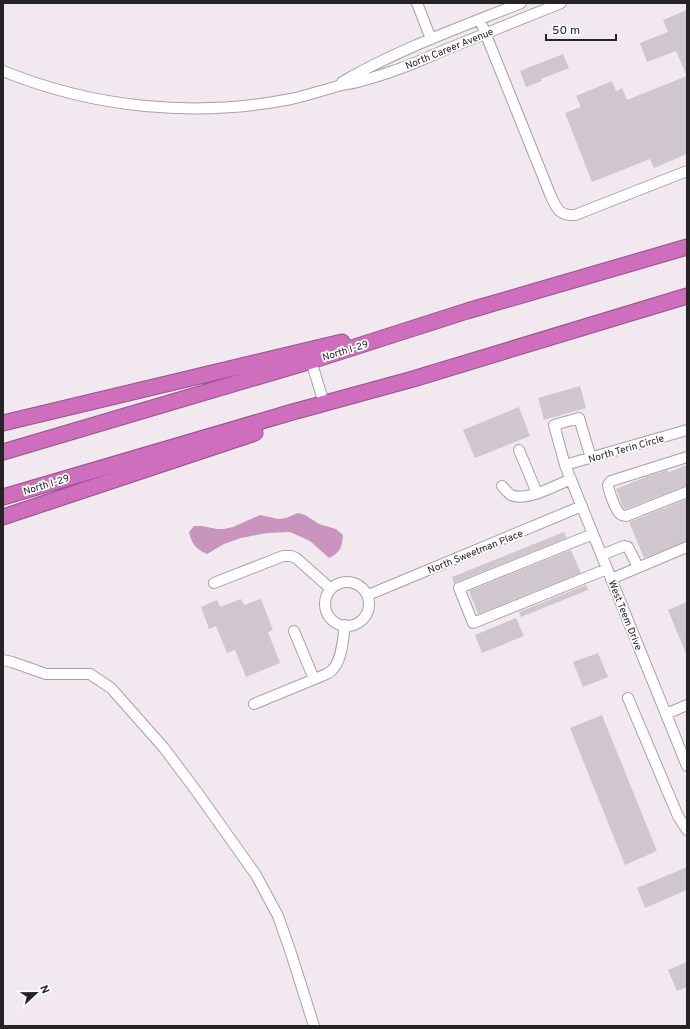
<svg xmlns="http://www.w3.org/2000/svg" width="690" height="1029" viewBox="0 0 690 1029" font-family="Overpass,sans-serif">
  <rect width="100%" height="100%" fill="#f2e8ef"/>
  <!-- water -->
  <path fill="#c995be" d="M298,513l7,2 14,9 17,5 7,6c-1,12 -2,17 -14,23l-19,-17 -20,-9 -23,1 -26,5 -17,6 -17,10c-11,-5 -15,-9 -18,-22l5,-6h8l15,3h7l9,-2 27,-12 18,4 8,-1z"/>
  <!-- building -->
  <path fill="#d0c7ce" d="M687,10v144l-33,14 -4,-9 -58,23 -27,-69 16,-6 -5,-11 36,-15 4,10 6,-3 5,12 60,-24 -11,-25 -29,11 -7,-19 28,-11 -5,-12z
    M563,54l6,14 -28,11 1,2 -16,6 -6,-16z
    M580,386l6,22 -42,12 -6,-22z
    M519,407l11,29 -55,22 -12,-28z
    M687,465v21l-62,23h-1l-8,-20 32,-13 20,-6 1,2z
    M687,499v42l-43,17 -15,-36z
    M564,532l3,6 -110,44 -3,2 -2,-7z
    M571,550l10,23 -103,41 -9,-23z
    M586,585l2,5 -67,27 -2,-5z
    M241,599l3,6 17,-6 12,31 -5,2 12,31 -34,14 -11,-27 -8,3 -11,-27 -7,3 -8,-22 16,-7 3,7z
    M687,602v54l-19,-46z
    M516,618l8,18 -42,17 -7,-18z
    M598,653l10,24 -25,10 -10,-25z
    M602,715l55,136 -32,14 -55,-137z
    M687,867v23l-42,18 -8,-20z
    M687,962v25l-10,4 -9,-21z"/>
  <g fill="none" stroke-linecap="round" stroke-linejoin="round">
    <!-- minor casing -->
    <g stroke="#a9a0a7" stroke-width="12">
      <path id="minor" d="M417,3l14,36
        M480,20l70,174c6,13 8,22 25,21l112,-44
        M3,71c91,37 192,47 288,28 15,-3 29,-8 44,-12 8,-3 17,-3 26,-6 11,-3 21,-6 32,-10 22,-7 43,-18 64,-26 35,-14 70,-28 104,-42
        M342,82c57,-33 119,-55 179,-79
        M311,361l13,42
        M519,450l18,43
        M687,457l-76,24 -3,4c1,7 7,24 12,29 3,2 3,2 6,2l61,-24
        M591,458l-12,-40 -25,7 11,40 122,301
        M565,465l122,-35
        M502,486c3,3 6,7 9,9 15,7 46,-10 60,-16
        M593,534l-134,54 14,35 134,-54
        M602,555l22,-9 4,1 10,20
        M611,579l76,-32
        M325 604a22 22 0 1 1 44 0a22 22 0 1 1-44 0Z
        M214,583l69,-27h8l5,2 35,31
        M368,595l214,-89
        M294,631l20,48
        M3,660l9,2 34,12h44l21,14 53,60 33,44 59,83 22,41 13,37 23,73
        M628,698l50,118 9,14
        M254,704l68,-28c4,-2 8,-3 11,-7 9,-9 10,-31 12,-44
        M666,714l21,-9"/>
    </g>
    <!-- highway casing -->
    <g stroke="#935488" stroke-width="17">
      <path id="highway" d="M3,423l339,-81
        M3,452l308,-91 156,-50 220,-64
        M3,497l286,-84 124,-34 274,-83
        M3,517l252,-84"/>
    </g>
    <!-- minor -->
    <use href="#minor" stroke="#fff" stroke-width="10"/>
    <!-- highway -->
    <use href="#highway" stroke="#ce6ebd" stroke-width="15"/>
  </g>
  <g text-anchor="middle" stroke-width="3.5" stroke-linejoin="round" paint-order="stroke">
    <!-- street labels -->
    <g font-size="10" fill="#262325" stroke="#fff">
      <text transform="translate(449 48) rotate(-22)" y="4">North Career Avenue</text>
      <text transform="translate(345 350) rotate(-17)" y="4">North I-29</text>
      <text transform="translate(626 448) rotate(-16)" y="4">North Terin Circle</text>
      <text transform="translate(46 484) rotate(-17)" y="4">North I-29</text>
      <text transform="translate(475 551) rotate(-22)" y="4">North Sweetman Place</text>
      <text transform="translate(626 615) rotate(68)" y="4">West Teem Drive</text>
    </g>
  </g>
  <!-- border -->
  <rect width="690" height="1029" fill="none" stroke="#262325" stroke-width="8"/>
  <!-- north arrow -->
  <g transform="translate(36 993) rotate(68)" stroke="#ffffff" stroke-width="3" paint-order="stroke">
  <path d="M0-3L7 15L0 10L-7 15Z" fill="#262325"/>
  <text y="-6" font-size="11" font-weight="bold" text-anchor="middle" fill="#262325">N</text>
  </g>
  <!-- scale -->
  <path d="M546 34v6h70v-6" fill="none" stroke="#262325" stroke-width="2"/>
  <text x="552" y="34" font-size="12" fill="#262325" stroke="#ffffff" stroke-width="3" paint-order="stroke">50 m</text>
</svg>
